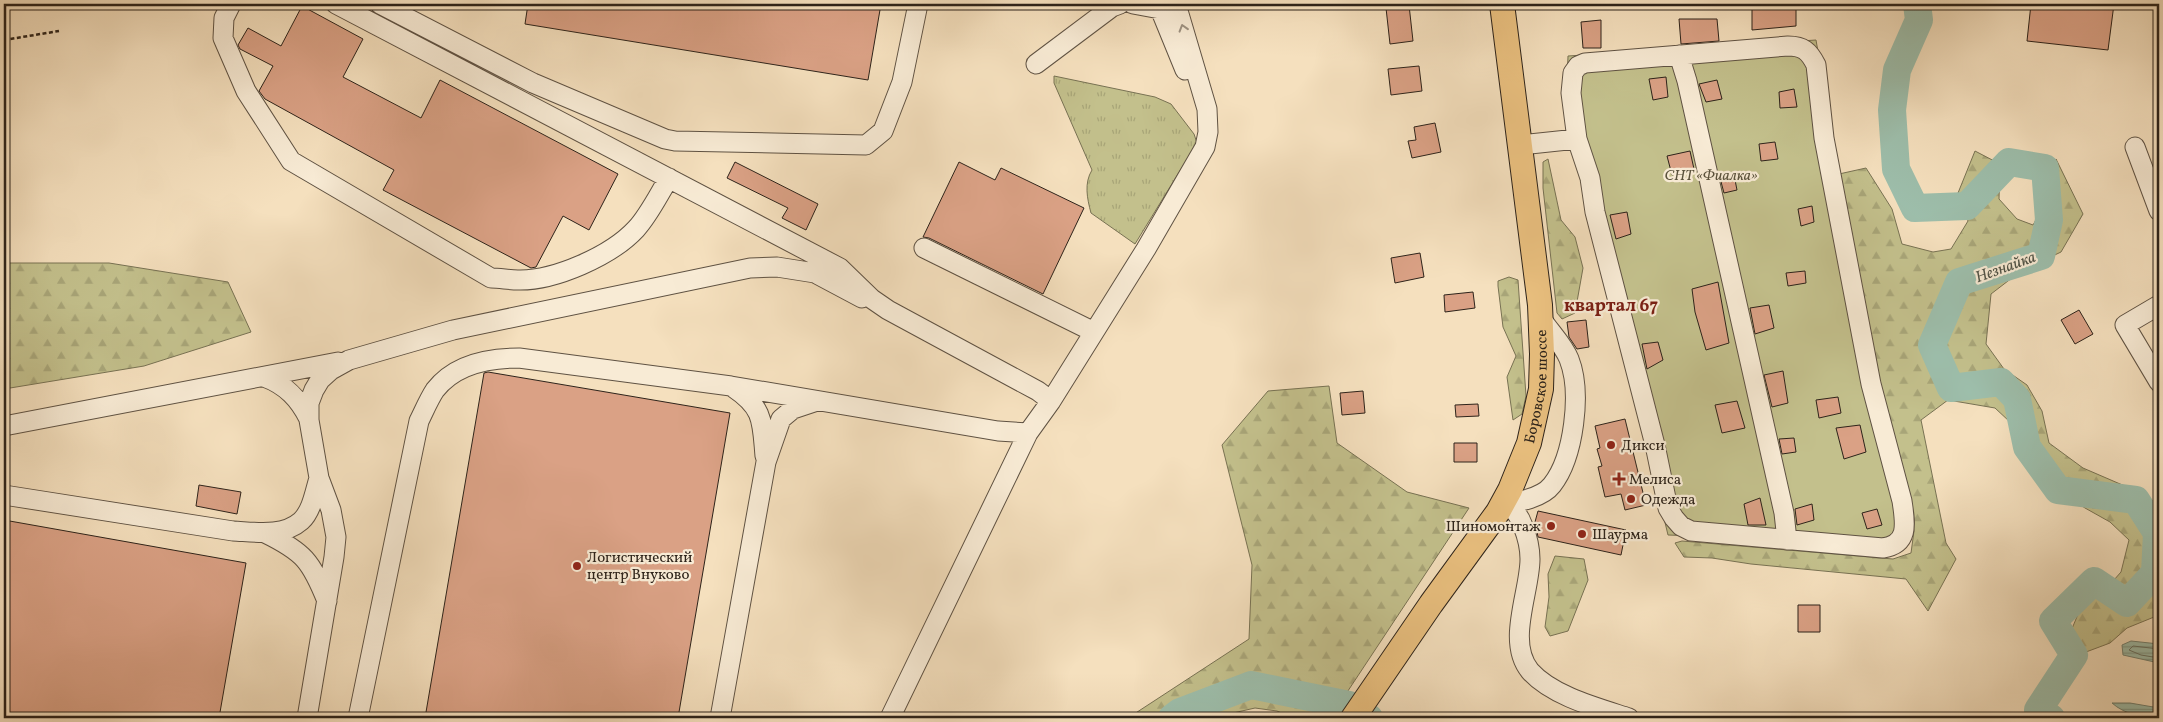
<svg xmlns="http://www.w3.org/2000/svg" width="2163" height="722" viewBox="0 0 2163 722" font-family="Vollkorn,serif">
  <defs>
    <pattern id="grass-tufts" width="24" height="20" patternUnits="userSpaceOnUse" patternTransform="scale(1.25)"><rect width="24" height="20" fill="#c3c08c"/><path d="M3 7l-1-3M5 7V3M7 7l1-3M15 17l-1-3M17 17v-4M19 17l1-3" fill="none" stroke="#a8a578"/></pattern>
    <pattern id="forest-firs" width="22" height="20" patternUnits="userSpaceOnUse" patternTransform="scale(1.25)"><rect width="22" height="20" fill="#c3c08c"/><path d="M5 1l3.5 6h-7zM16 11l3.5 6h-7z" fill="#a8a578"/></pattern>
    <pattern id="water-rules" width="6" height="5" patternUnits="userSpaceOnUse" patternTransform="scale(1.25)"><rect width="6" height="5" fill="#9dbeab"/><path d="M0 2.5h6" fill="none" stroke="#809a8a"/></pattern>
  </defs>
  <rect width="100%" height="100%" fill="#f5e0be"/>
  <filter id="stains"><feTurbulence type="fractalNoise" baseFrequency=".004" numOctaves="4"/><feColorMatrix values="0 0 0 0 .2 0 0 0 0 .09 0 0 0 0 .02 0 0 0 .5 -.17"/></filter>
  <radialGradient id="worn" r=".72"><stop offset=".6" stop-color="#630" stop-opacity="0"/><stop offset="1" stop-color="#630" stop-opacity=".3"/></radialGradient>
  <!-- grass -->
  <path fill="url(#grass-tufts)" stroke="#787253" d="M1054,76l101,21 16,7 23,30 3,9 -62,101 -44,-31c-4,-15 -7,-30 1,-43l-38,-87z"/>
  <!-- forest -->
  <path fill="url(#forest-firs)" stroke="#787253" d="M1975,151l25,13 -1,35 18,20 16,6 22,-38 1,-28 27,55 -22,38 -40,19 -30,23 -5,50 18,25 23,16 15,26 7,32 34,25 65,28 11,13v106l-32,13 -17,15 -24,9 -15,-21 10,-24 25,-18 15,-17 8,-32 -19,-18 -25,-14 -36,-25 -39,-61 -15,-14 -47,-8 -27,20 25,123 10,16 -28,52 -22,-32 -155,-15 -39,-6 -28,-1 -9,-14 7,-2 211,18 18,-6 3,-22 -55,-237 -20,-120 27,-6 26,41 10,35 31,8 18,-3 17,-28 -10,-28z
    M1548,159l13,61 14,17 8,31 -8,45 -13,6 -5,-6 -14,-125v-26z
    M4,263h105l119,19 23,50 -107,34 -140,23z
    M1509,277l9,3 8,116 -4,18 -9,6 -6,-43 9,-21 -13,-29 -5,-41v-5z
    M1329,386l8,57 70,49 62,16 -139,210h-37l-16,-7 -22,-3 -44,10h-83l121,-79 3,-74 -30,-120 46,-54z
    M1555,556l29,3 4,21 -20,51 -18,5 -5,-9 4,-30 -1,-23z"/>
  <!-- green -->
  <path fill="#c3c08c" stroke="#787253" d="M1816,40l84,488 -18,15 -214,-8 -92,-384 -9,-68 1,-27z"/>
  <!-- water -->
  <path fill="url(#water-rules)" stroke="#708071" d="M2131,641l28,3v19l-36,-8 -1,-10z
    M2112,703h18l29,5v10c-16,0 -35,-4 -47,-15z"/>
  <g fill="none" stroke-linecap="round" stroke-linejoin="round">
    <!-- shore -->
    <path stroke="#657062" stroke-width="1" d="M2159,649l-26,-3 -4,4 12,5 18,3"/>
    <!-- stream -->
    <path stroke="#708071" stroke-width="4.5" d="M2136,500l23,10"/>
    <!-- river -->
    <path stroke="#9dbeab" stroke-width="28" d="M1917,4l2,16 -22,50 -5,40 4,59 19,39 52,-2 42,-44 36,6 4,52 -8,36 -82,26 -27,63 19,43 50,-6 16,17 10,48 31,43 78,10 21,33 -2,40 -28,30 -33,-22 -41,40 21,34 -36,55 13,8
      M1172,718l8,-6 71,-27 98,20
      M1368,718h1"/>
  </g>
  <!-- building -->
  <path fill="#daa185" stroke="#2d231a" d="M528,4h353l-13,76 -343,-56z
    M1752,4h44v22l-44,4z
    M2031,4h83l-6,46 -81,-9z
    M1409,5l4,36 -23,3 -4,-36z
    M302,6l61,33 -20,38 78,41 19,-38 178,94 -29,56 -26,-14 -27,51 -5,1 -148,-78 11,-20 -129,-71 -6,-8 14,-25 -33,-17 -2,-4 10,-17 33,18z
    M1679,19h38l2,22 -38,3z
    M1601,20v28h-18l-2,-26z
    M1419,66l3,25 -31,4 -3,-26z
    M1666,77l2,20 -15,3 -4,-21z
    M1717,80l5,19 -16,3 -7,-18z
    M1794,89l3,18 -17,1 -1,-16z
    M1435,123l6,29 -29,6 -4,-17 8,-1 -2,-13z
    M1775,142l3,17 -17,2 -2,-17z
    M1690,151l4,18 -22,6 -5,-19z
    M735,162l83,42 -12,26 -24,-12 6,-10 -61,-30z
    M959,162l36,18 6,-12 83,40 -41,86 -114,-56 -6,-1z
    M1734,175l3,15 -13,3 -4,-15z
    M1812,206l2,16 -13,4 -3,-17z
    M1627,212l4,22 -15,5 -6,-24z
    M1420,253l4,24 -29,6 -4,-25z
    M1805,271l1,12 -18,3 -2,-13z
    M1718,282l11,61 -23,7 -11,-38 -3,-23z
    M1473,292l2,16 -30,4 -1,-17z
    M1769,305l5,23 -19,6 -5,-26z
    M2079,310l14,24 -18,10 -14,-24z
    M1586,320l3,27 -12,2 -8,-12 -2,-15z
    M1658,342l5,18 -16,9 -5,-25z
    M1783,371l5,32 -16,4 -8,-32z
    M488,372l242,41 -52,305h-253l59,-345z
    M1363,391l2,22 -23,2 -2,-22z
    M1838,397l3,16 -22,5 -3,-18z
    M1737,401l8,27 -23,5 -7,-28z
    M1478,404l1,12 -23,1 -1,-12z
    M1625,419l21,86 -21,5 -4,-16 -16,3 -7,-30 4,-1 -5,-17 3,-1 -5,-22z
    M1860,425l6,27 -22,7 -8,-31z
    M1794,438l2,14 -14,2 -3,-15z
    M1454,443h23v19h-23z
    M199,485l42,7 -4,22 -41,-8z
    M1760,498l6,27h-18l-4,-21z
    M1812,504l2,16 -17,5 -2,-16z
    M1877,509l5,16 -15,4 -5,-16z
    M1538,511l88,19 -5,25 -83,-18 -3,-15z
    M4,520l242,43 -27,155h-215z
    M1798,605h22v27h-22z"/>
  <g fill="none" stroke-linecap="round" stroke-linejoin="round">
    <!-- minor casing -->
    <g stroke="#5f5243" stroke-width="21">
      <path id="minor" d="M231,4l-7,14 -1,20 23,53 45,70 200,117c9,0 18,2 27,2 36,1 93,-24 118,-51 13,-14 23,-35 33,-51
        M336,4l504,264 32,31 16,11 150,81 13,10 95,-152 59,-102 3,-15 -1,-23 -31,-105
        M380,4l153,79 132,56 10,2 191,4 17,-14 19,-49 16,-78
        M1133,4l27,5
        M1158,4l27,66
        M1788,46c15,0 21,5 28,19l8,73 47,246 31,117c3,21 8,43 -19,47l-192,-17 -10,-5 -7,-8 -6,-10 -13,-63 -60,-233 -5,-34 -13,-39 -6,-46 2,-20 5,-7 7,-3z
        M1679,55l8,26 97,432 3,27
        M1036,64l76,-57 8,-3
        M1520,145l57,-6
        M2135,147l24,64
        M924,248l170,84
        M2159,305l-34,20 34,57
        M264,377c22,8 35,22 45,42
        M734,388c30,20 28,34 31,68
        M4,426l334,-64
        M4,495l229,36c22,1 50,6 68,-10 11,-10 14,-30 18,-43
        M1503,504c11,4 16,11 20,22 4,10 7,22 7,33 0,33 -24,83 0,112 22,25 68,37 99,47
        M1503,504c16,-2 39,-6 49,-19 22,-28 30,-93 17,-126 -6,-15 -20,-28 -28,-41
        M265,533c39,19 46,28 62,68
        M307,718l27,-161 2,-20 -5,-27 -12,-32 -10,-58v-17l5,-13 6,-10 11,-10 18,-10 104,-30 297,-62 27,-1 38,6 47,25
        M358,718l61,-297c5,-10 10,-22 16,-31 20,-26 54,-32 84,-32l212,28 267,45 30,2 23,-32
        M720,718l46,-256 15,-43 12,-10 21,-7
        M890,718l138,-285"/>
    </g>
    <!-- major casing -->
    <g stroke="#2d231a" stroke-width="26">
      <g id="major">
        <path id="s1" d="M1353,718l78,-114 67,-92 12,-22 19,-47 12,-54 1,-35 -2,-49 -38,-301"/>
      </g>
    </g>
    <!-- path -->
    <path stroke="#2d231a" stroke-width="2.5" stroke-dasharray="4 2.5" stroke-linecap="butt" d="M4,40l55,-9"/>
    <!-- minor -->
    <use href="#minor" stroke="#f8ebd5" stroke-width="19"/>
    <!-- major -->
    <use href="#major" stroke="#eac07f" stroke-width="24"/>
  </g>
  <!-- one-way arrows -->
  <defs><path id="oneway-chevron" d="M-2-3.5L2.5 0L-2 3.5" fill="none" stroke-width="1.6" stroke-linecap="round" stroke-linejoin="round" transform="scale(1.25)"/></defs>
  <use stroke="#9d9181" href="#oneway-chevron" transform="translate(1183 28) rotate(-107)"/>
  <!-- markers -->
  <g fill="#8f2418" stroke="#f8ebd5" stroke-width="2">
    <circle cx="1611" cy="445" r="5"/>
    <path d="M1616.5 471.5h5v5h5v5h-5v5h-5v-5h-5v-5h5z"/>
    <circle cx="1631" cy="499" r="5"/>
    <circle cx="1551" cy="526" r="5"/>
    <circle cx="1582" cy="534" r="5"/>
    <circle cx="577" cy="566" r="5"/>
  </g>
  <g text-anchor="middle" stroke-width="4.5" stroke-linejoin="round" paint-order="stroke">
    <!-- park labels -->
    <g font-size="15" font-style="italic" fill="#5a523c" stroke="#f8ebd5">
      <text x="1711" y="180">СНТ «Фиалка»</text>
    </g>
    <!-- street labels -->
    <g font-size="15" fill="#2d231a" stroke="#f8ebd5">
      <text dy="5" stroke="none"><textPath href="#s1" startOffset="385">Боровское шоссе</textPath></text>
    </g>
    <!-- poi labels -->
    <g font-size="15" fill="#2d231a" stroke="#f8ebd5" text-anchor="start">
      <text x="1621" y="450">Дикси</text>
      <text x="1629" y="484">Мелиса</text>
      <text x="1641" y="504">Одежда</text>
      <text x="1541" y="531" text-anchor="end">Шиномонтаж</text>
      <text x="1592" y="539">Шаурма</text>
      <text x="587" y="562">Логистический<tspan x="587" dy="17">центр Внуково</tspan></text>
    </g>
    <!-- water labels -->
    <g font-size="16" font-style="italic" fill="#4f5246" stroke="#f8ebd5">
      <text transform="translate(2005 266) rotate(-20)" y="6">Незнайка</text>
    </g>
    <!-- quarter labels -->
    <g font-size="18" font-weight="bold" fill="#7a1f14" stroke="#f8ebd5">
      <text x="1611" y="311">квартал 67</text>
    </g>
  </g>
  <!-- margin -->
  <rect width="2163" height="722" fill="none" stroke="#f5e0be" stroke-width="20"/>
  <rect x="5" y="5" width="2153" height="712" fill="none" stroke="#2d231a" stroke-width="2.5"/>
  <rect x="10" y="10" width="2143" height="702" fill="none" stroke="#2d231a"/>
  <rect width="100%" height="100%" filter="url(#stains)"/>
  <rect width="100%" height="100%" fill="url(#worn)"/>
</svg>
